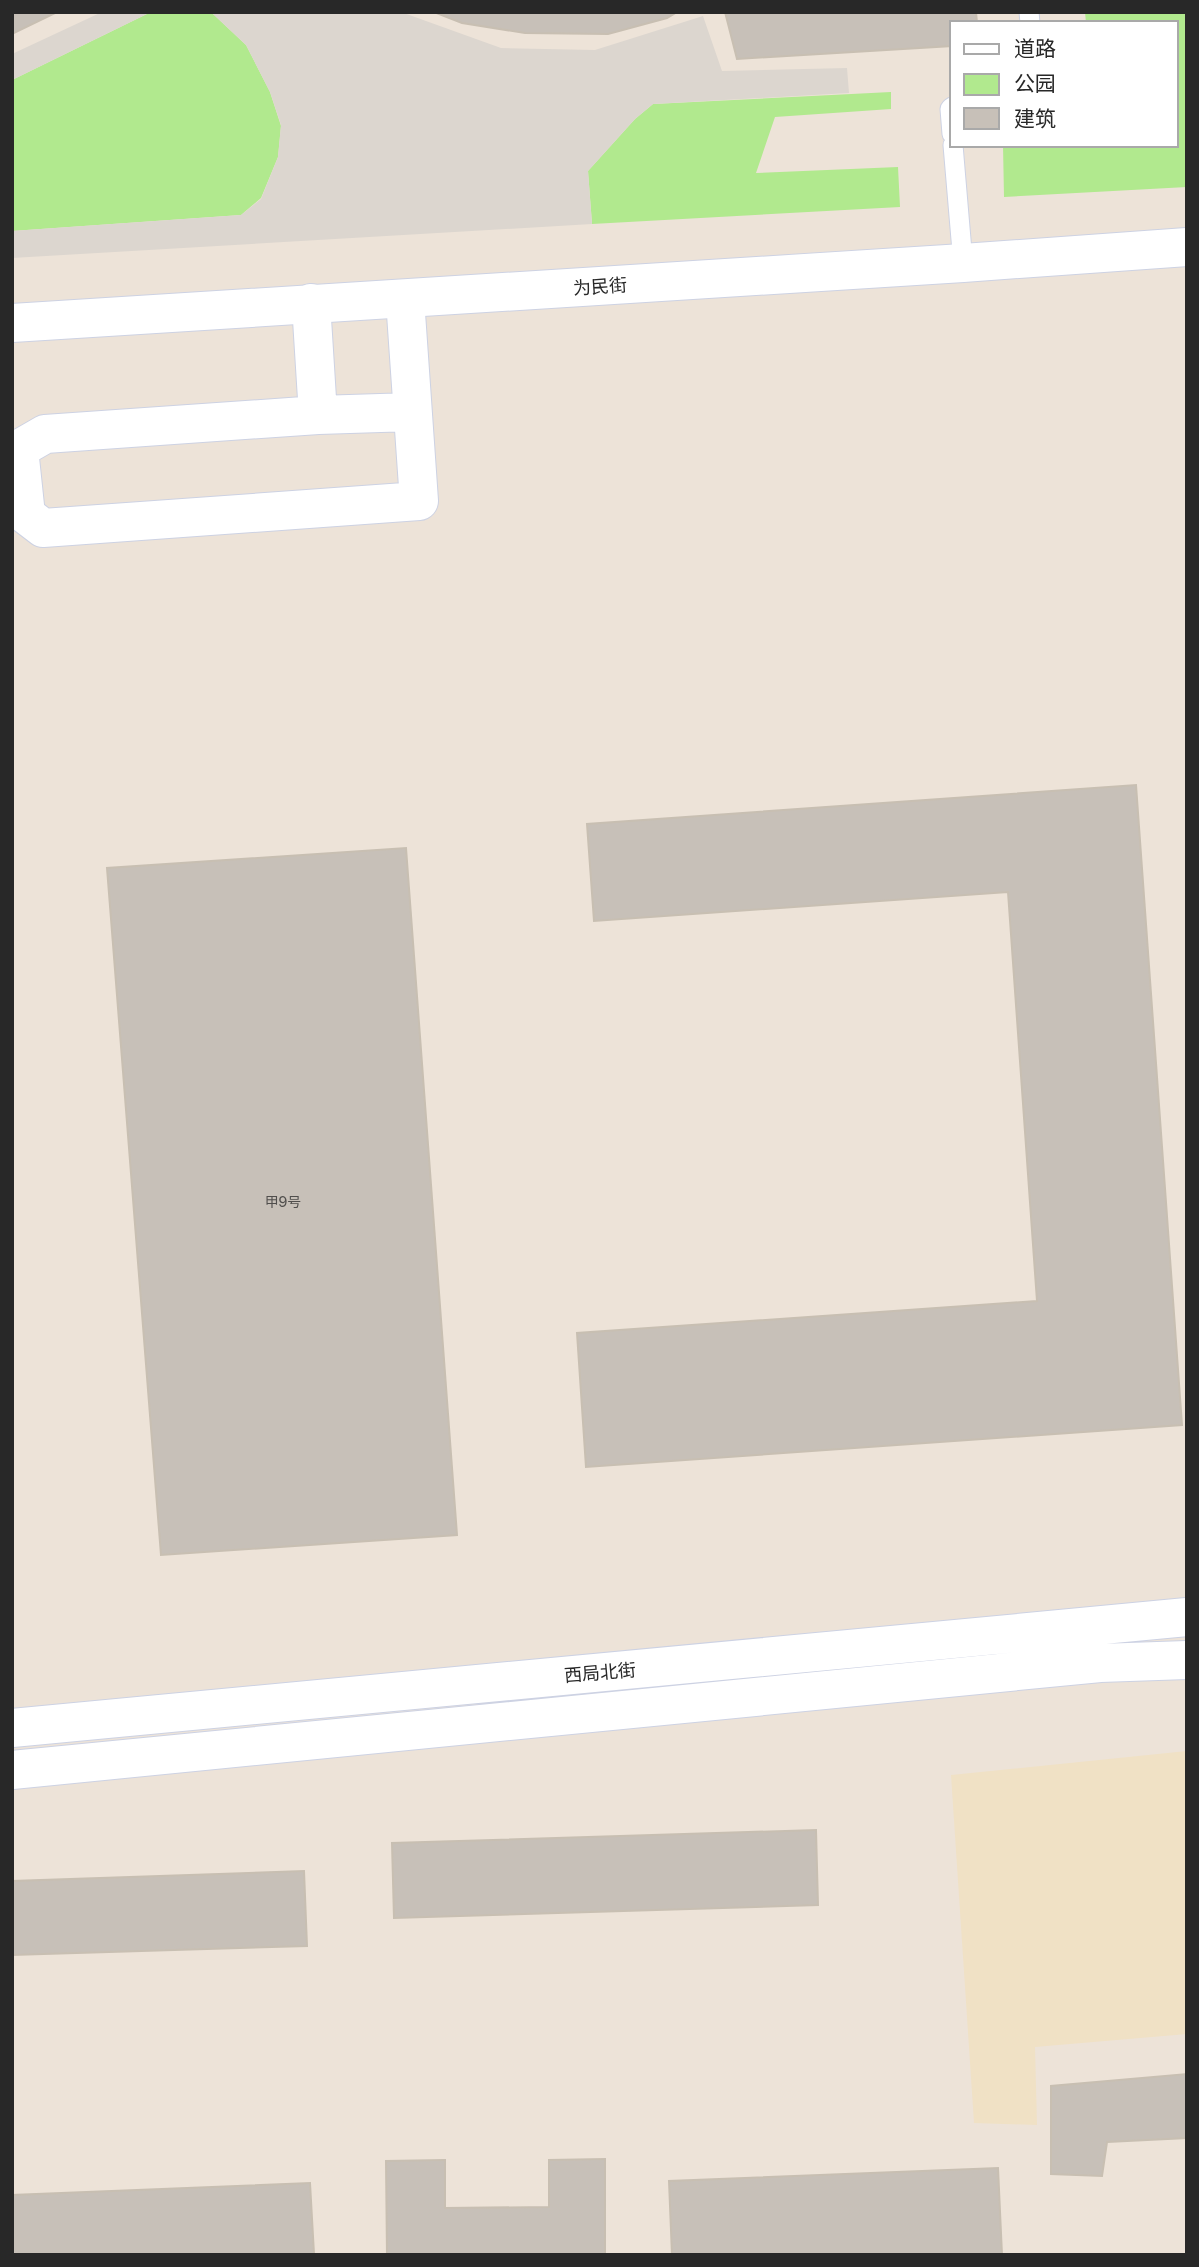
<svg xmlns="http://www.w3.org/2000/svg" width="1199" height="2267" viewBox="0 0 1199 2267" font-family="'Public Sans','Noto Sans SC',sans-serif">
  <rect width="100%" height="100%" fill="#ede3d8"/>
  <!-- education -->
  <path fill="#f0e1c5" d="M1187,1751v283l-152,13 2,78 -63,-2 -23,-348z"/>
  <!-- green -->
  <path fill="#b1e98e" d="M151,12l62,2 33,31 24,47 11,34 -3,31 -17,41 -20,17 -229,16v-151z
    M1085,12h102v175l-183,10 -1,-52h173v-122h-90z
    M891,92v17l-116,8 -19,56 142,-6 2,40 -308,17 -4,-53 47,-52 18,-15z"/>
  <!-- plaza -->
  <path fill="#dcd6cf" d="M102,12h49l-139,68v-26z
    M206,12h195l100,36 94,2 108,-34 19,55 125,-3 2,25 -196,11 -18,15 -47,52 4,53 -580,34v-27l229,-16 20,-16 17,-42 3,-32 -11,-33 -24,-47 -33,-31z"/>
  <!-- building -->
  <path fill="#c7c0b8" stroke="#c8bfb2" stroke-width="2" d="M12,12h45l-45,22z
    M434,12h243l-10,6 -59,16 -83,-1 -63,-10z
    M725,12h251l1,11h-25v23l-215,13z
    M1136,785l46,640 -596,42 -9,-134 460,-32 -29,-409 -414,29 -7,-97z
    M406,848l51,687 -296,20 -54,-687z
    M816,1830l2,75 -424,13 -2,-75z
    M304,1871l3,75 -295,9v-74z
    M1187,2074v64l-80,4 -5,34 -51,-2v-88z
    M605,2159v96h-218l-1,-94 59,-1v48l104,-1v-47z
    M998,2168l4,87h-330l-3,-74z
    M310,2183l4,71 -302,1v-60z"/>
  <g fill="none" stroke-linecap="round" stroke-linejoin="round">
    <!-- service casing -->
    <g stroke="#cdd2e3" stroke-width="21">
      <path id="service" d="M1029,12l1,11
        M952,107l-2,2 2,25
        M953,145l10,118"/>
    </g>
    <!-- minor casing -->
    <g stroke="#cdd2e3" stroke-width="40">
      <path id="minor" d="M311,303l7,112 -273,19 -26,15 7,66 17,13 376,-27 -14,-202
        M318,415l94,-3"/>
    </g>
    <!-- tertiary casing -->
    <g stroke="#cdd2e3" stroke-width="40">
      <path id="tertiary" d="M12,323l951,-60 224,-16
        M12,1728l1175,-111
        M12,1770l1088,-107 87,-3"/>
    </g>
    <!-- service -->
    <use href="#service" stroke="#fff" stroke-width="19"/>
    <!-- minor -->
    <use href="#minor" stroke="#fff" stroke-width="38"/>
    <!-- tertiary -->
    <use href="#tertiary" stroke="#fff" stroke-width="38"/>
  </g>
  <g text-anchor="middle" stroke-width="7" stroke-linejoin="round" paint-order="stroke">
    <!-- number labels -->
    <g font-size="14" fill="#504e4c">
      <text x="283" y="1207">甲9号</text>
    </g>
    <!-- street labels -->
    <g font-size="18" fill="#282828" stroke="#fff">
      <text transform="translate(600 287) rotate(-4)" y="6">为民街</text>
      <text transform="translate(600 1673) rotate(-5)" y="6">西局北街</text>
    </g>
  </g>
  <!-- border -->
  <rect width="1199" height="2267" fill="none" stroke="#282828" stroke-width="28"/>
  <!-- legend -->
  <rect x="950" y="21" width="228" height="126" fill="#ffffff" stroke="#a9a9a9" stroke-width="2"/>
  <rect x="964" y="44" width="35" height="10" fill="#ffffff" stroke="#a9a9a9" stroke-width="2"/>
  <text x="1014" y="56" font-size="21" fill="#282828">道路</text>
  <rect x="964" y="74" width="35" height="21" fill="#b1e98e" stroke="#a9a9a9" stroke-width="2"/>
  <text x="1014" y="91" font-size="21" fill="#282828">公园</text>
  <rect x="964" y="108" width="35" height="21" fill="#c7c0b8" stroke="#a9a9a9" stroke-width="2"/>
  <text x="1014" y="126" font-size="21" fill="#282828">建筑</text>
</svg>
